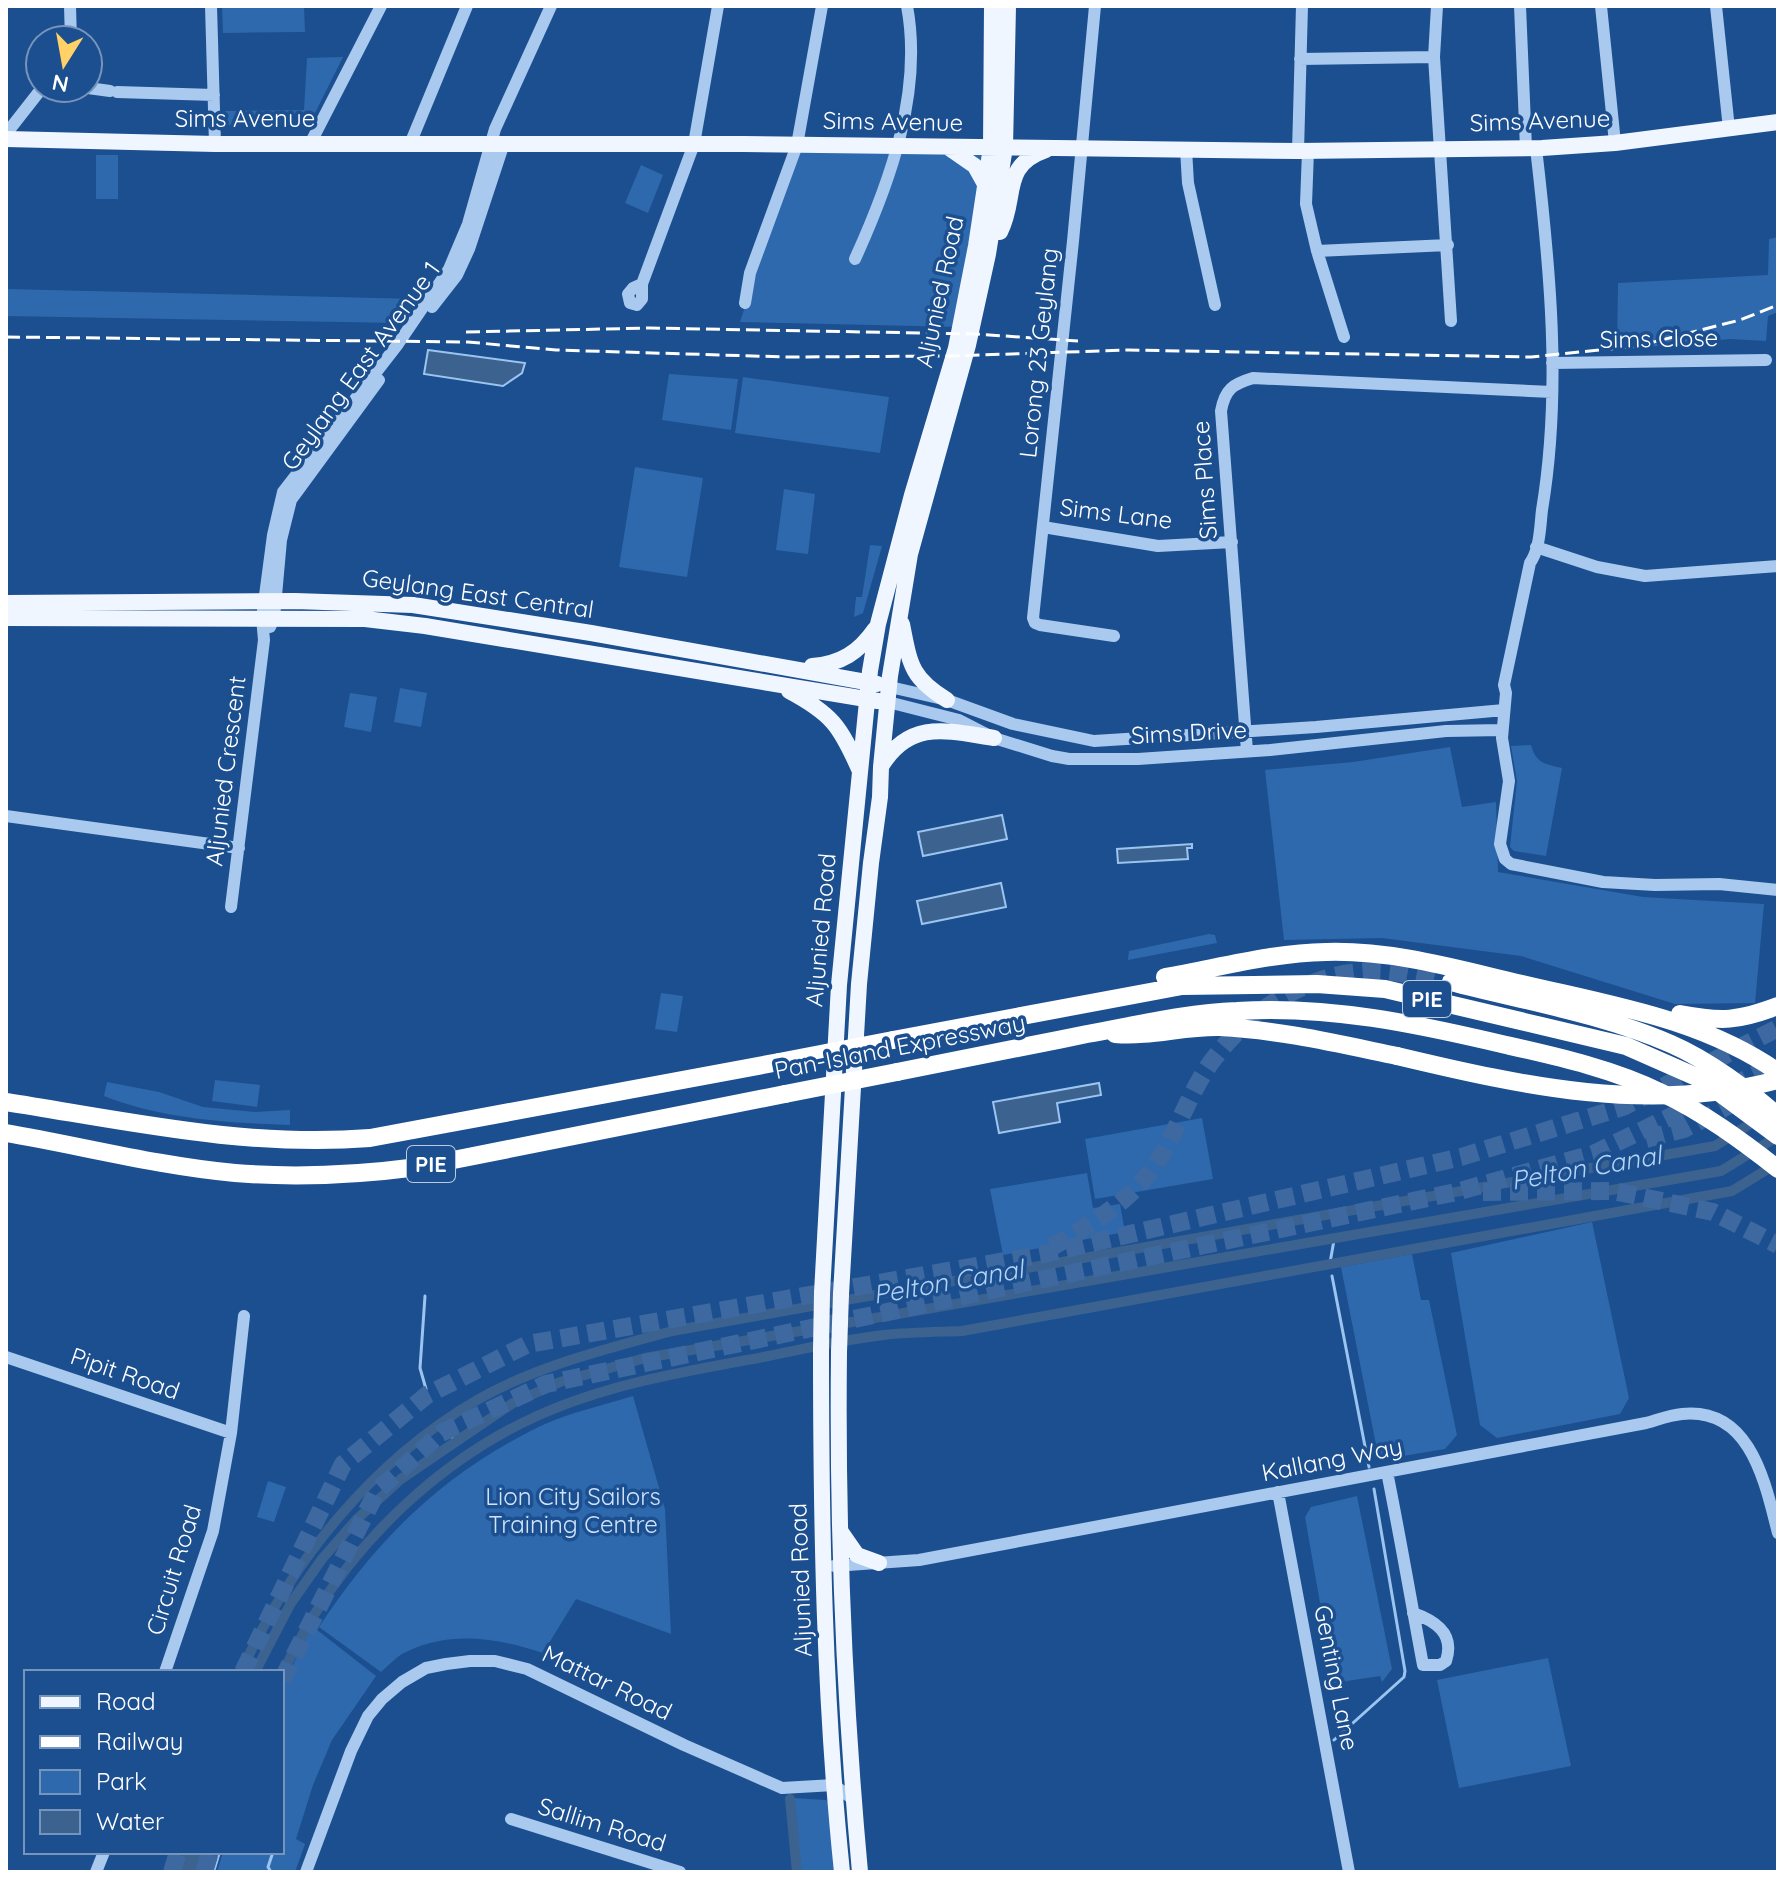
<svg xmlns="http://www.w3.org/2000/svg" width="1784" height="1878" viewBox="0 0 1784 1878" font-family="Quicksand,sans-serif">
  <rect width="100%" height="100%" fill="#1b4f8f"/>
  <!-- green -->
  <path fill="#2e69ad" d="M222,6h82l1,26 -82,1z
    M343,57l-34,68h-84v-14l79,-1 3,-52z
    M797,145l194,2 -30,180 -221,-5z
    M96,155h22v44h-22z
    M641,165l22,10 -15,38 -23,-10z
    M1778,237v75l-10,4 -2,25 -36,-2 -113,11 1,-67 150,-8 1,-36z
    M6,289l411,10 -16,24 -395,-7z
    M669,374l69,5 -7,51 -69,-10z
    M743,377l146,20 -9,56 -145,-20z
    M635,467l68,11 -16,99 -68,-10z
    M784,489l31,5 -7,60 -32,-4z
    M870,545l12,1 -19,67 -9,4 2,-20h6z
    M400,688l27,5 -6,34 -27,-5z
    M350,693l27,4 -6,35 -27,-5z
    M1531,745c5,18 13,19 31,23l-16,88 -32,-5 -4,-4 7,-66 -6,-35z
    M1450,747l12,60 34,-5 2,70 145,25 121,7 -9,99 -80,1 -154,-48 -139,-18 -98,2 -19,-170 88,-8z
    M1209,934l6,1 2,8 -89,17 1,-9z
    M661,993l22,3 -6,36 -22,-3z
    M215,1080l45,5 -3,22 -45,-6z
    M107,1082l52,10 44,15 52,5 35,-2v15c-62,-2 -128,-6 -186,-29z
    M1202,1118l11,61 -118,20 -10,-60z
    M1087,1173l6,35 27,-4 5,28 -122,23 -13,-66z
    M1592,1222l37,176 -9,16 -123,24 -17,-13 -29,-172z
    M1412,1254l9,46h8l28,135 -12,14 -66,11 -38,-193z
    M633,1396l32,113 6,125 -95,-35 -33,54c-45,-15 -93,-23 -137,-1 -9,4 -17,13 -25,20l-62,-45c59,-90 128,-157 226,-203 27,-12 59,-19 88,-28z
    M268,1481l18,6 -12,35 -17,-5z
    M1357,1496l35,173 -10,13 -2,-6 -46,7 -29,-166 6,-10z
    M312,1626l64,50 -44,64 -19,45 -17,54 9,5 -10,28h-78l6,-20h59v-165z
    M1548,1658l23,108 -112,22 -22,-108z
    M793,1798l33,2 5,7 6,65h-38z"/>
  <!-- water -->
  <path fill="#3c6290" stroke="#9cc4f0" stroke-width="2" d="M428,350l97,13 -3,10 -19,13 -79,-12z
    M1002,815l5,24 -84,17 -5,-24z
    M1192,844v4h-5l1,11 -70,4 -1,-14z
    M1001,883l5,24 -84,17 -5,-23z
    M1099,1083l2,12 -44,8 3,19 -61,11 -6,-31z
    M179,1852h41l-6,20h-42z"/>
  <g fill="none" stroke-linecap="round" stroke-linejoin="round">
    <!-- stream -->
    <path stroke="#9cc4f0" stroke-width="3" d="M1330,1263l4,-23
      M1332,1276l37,191
      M425,1296l-5,72 6,21
      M442,1425l14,17
      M1334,1740l70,-63 1,-6 -31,-182
      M271,1872l-3,-5 5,-15"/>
    <!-- canal -->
    <path stroke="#3c6290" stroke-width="10" d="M241,1672c49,-109 131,-211 236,-272 59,-34 130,-51 195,-69l1043,-185 43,-27
      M255,1672l36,-69 31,-44 34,-39 45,-41 112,-76 47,-21 85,-24 1076,-187 57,-35
      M282,1674c10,-20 20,-40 32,-59 52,-84 132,-158 223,-199 66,-30 139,-43 210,-56 45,-8 91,-20 137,-25 26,-3 52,-3 78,-4l770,-140 44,-27
      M790,1799l7,73"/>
    <!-- highway-tunnel -->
    <path stroke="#3d69a0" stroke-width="18" stroke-dasharray="18 9" stroke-linecap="butt" d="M1730,1087l48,-24
      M1646,1139l38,-10 59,-31
      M1483,1192l131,-1 99,21 65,33
      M1052,1247c37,-22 75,-43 101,-79 23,-32 35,-74 59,-107 38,-51 95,-88 160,-90 25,-1 54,8 79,11
      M243,1672l100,-208 84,-69 101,-51 512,-89 421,-98 162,-50 155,-79
      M282,1680l95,-189 64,-58 105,-49 910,-192 137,-38 108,-52
      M172,1872l6,-20
      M204,1872l6,-20"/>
    <!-- minor -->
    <path stroke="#a9c9ee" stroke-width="12" d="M70,6l1,34
      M211,6l4,138
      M1095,6l-22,235 -40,377 2,5 5,2 74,11
      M1437,6l-3,51 17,264
      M1520,6l6,142
      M1601,6l14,137
      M1716,6l13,123
      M1300,59l134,-2
      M88,88l22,3
      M117,92l97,3
      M6,134l36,-46
      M310,144l71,-138
      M410,144l57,-138
      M1536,148c14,120 26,242 6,362 -2,17 -2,39 -12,53l-26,122 2,8 -4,45 7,43 -9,63 5,15 6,5 92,18 52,3 64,-1 59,6
      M1186,149l2,34 27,122
      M1298,151l4,-145
      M1308,151l-2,53 11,47 27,86
      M1317,251l131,-6
      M855,259c35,-77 68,-167 52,-253
      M642,284l-9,4 -5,6 2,9 7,2 5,-6v-15l52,-140 24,-138
      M745,303l5,-30 47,-128 25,-139
      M432,307l25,-32 12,-26 35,-106
      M1552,363l214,-3
      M1043,527l115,19 74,-4
      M1536,547l61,20 48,9 133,-10
      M270,627l4,-9 7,-78 10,-40 88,-120
      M890,687l57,13 66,24 81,17 222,-14 188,-17
      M888,702l71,18 35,18 58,18 17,3h69l132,-9 176,-19 56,-1
      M1247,751l-26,-340c4,-22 12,-27 32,-33l299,14
      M6,816l233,32
      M231,907l33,-267 -2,-22 11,-83 10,-43 115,-148 51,-75 19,-45 27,-95 56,-123
      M6,1357l225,76
      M1387,1472c13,64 24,129 36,193h17l6,-4c9,-27 -10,-40 -33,-48
      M1278,1492l71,380
      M834,1566l85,-6 727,-137c11,-3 24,-8 36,-9 69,-7 83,69 96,119
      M165,1672l48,-141 18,-98 13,-117
      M511,1819l169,53
      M96,1872l8,-20
      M306,1872l45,-121 17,-35 14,-17 20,-17 24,-14 20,-4 24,-3h25l32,8 157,76 98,43 52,-3 20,15"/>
    <!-- major -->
    <path stroke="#f0f6ff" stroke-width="16" d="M6,139l209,5h528l555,7 244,-3 73,-5 163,-21
      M949,148l26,18 10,18
      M1000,232c18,-35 0,-66 46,-82
      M6,603l289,-2 118,4 178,28 286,51
      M6,618l359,1 60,7 453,75
      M902,624c8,41 9,54 45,76
      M812,666c29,-2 47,-14 63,-37
      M789,691c43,23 51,35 70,78
      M882,765c29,-46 66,-34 112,-27
      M822,1293l17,-308 31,-314 8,-47 34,-129 44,-147 20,-102 15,-99 1,-141
      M841,1294l18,-310 12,-121 9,-66 1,-30 9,-91 20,-122 58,-209 20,-91 17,-107 3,-141
      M821,1350c0,174 3,349 21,522
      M839,1352c-2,173 5,347 21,520
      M841,1532l16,23 22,8"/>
    <!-- highway -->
    <path stroke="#fff" stroke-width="18" d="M1165,977c53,-9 106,-24 161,-25 67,-2 131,17 196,32 89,21 180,35 256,88
      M1451,982c73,19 151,32 220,62 39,17 75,45 107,72
      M1680,1014c42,8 58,7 98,-8
      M1115,1034c36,3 69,-8 105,-7 60,3 119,17 177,29
      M893,1040l289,-54 135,-2 68,5 241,57 75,33 77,57
      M897,1072c64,-13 127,-25 190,-38 50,-9 99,-21 150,-23 91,-6 180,13 269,34 53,12 107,24 156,48 42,20 79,47 116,76
      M6,1102c121,19 241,46 364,36l409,-76
      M6,1133c76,13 152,33 229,40 62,5 122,2 183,-6l367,-73"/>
    <!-- rail -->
    <path stroke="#fff" stroke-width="3" stroke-dasharray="14 6" stroke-linecap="butt" d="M466,332l184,-4 325,6 103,7
      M6,337l462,5 88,8 231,7 163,-1 178,-6 403,7 107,-11 102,-26 38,-15"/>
    <!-- major-bridge -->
    <path stroke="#f0f6ff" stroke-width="16" d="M821,1350l1,-57
      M839,1352l2,-58"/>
    <!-- highway-bridge -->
    <path stroke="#fff" stroke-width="18" d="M1397,1056c126,30 252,58 381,24
      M779,1062l114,-22
      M785,1094l112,-22"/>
  </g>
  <g text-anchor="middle" stroke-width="7" stroke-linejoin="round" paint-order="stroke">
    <!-- shield labels -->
    <g fill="#1b4f8f" stroke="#bbcadd" stroke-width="2">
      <rect x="1403" y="981" width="48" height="36" rx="6"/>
      <rect x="407" y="1146" width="48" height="36" rx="6"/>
    </g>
    <g font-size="22" font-weight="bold" fill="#fff">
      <text x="1427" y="1007">PIE</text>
      <text x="431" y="1172">PIE</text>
    </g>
    <!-- street labels -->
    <g font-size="24" fill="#fff" stroke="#1b4f8f">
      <text x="245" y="127">Sims Avenue</text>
      <text transform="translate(1540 121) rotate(-2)" y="8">Sims Avenue</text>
      <text transform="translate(893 122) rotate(1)" y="8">Sims Avenue</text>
      <text transform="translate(940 292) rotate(-78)" y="8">Aljunied Road</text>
      <text transform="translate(1659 339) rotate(-1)" y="8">Sims Close</text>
      <text transform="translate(1039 353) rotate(-84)" y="8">Lorong 23 Geylang</text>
      <text transform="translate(361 366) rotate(-54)" y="8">Geylang East Avenue 1</text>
      <text transform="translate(1205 480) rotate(-94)" y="8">Sims Place</text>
      <text transform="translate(1116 514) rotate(7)" y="8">Sims Lane</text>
      <text transform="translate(478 594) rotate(8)" y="8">Geylang East Central</text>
      <text transform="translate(1189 733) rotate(-3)" y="8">Sims Drive</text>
      <text transform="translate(226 771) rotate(-83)" y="8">Aljunied Crescent</text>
      <text transform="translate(821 930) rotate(-85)" y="8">Aljunied Road</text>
      <text transform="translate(900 1047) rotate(-11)" y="8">Pan-Island Expressway</text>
      <text transform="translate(125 1374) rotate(19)" y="8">Pipit Road</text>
      <text transform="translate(1332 1460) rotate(-11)" y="8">Kallang Way</text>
      <text transform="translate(174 1570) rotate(-73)" y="8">Circuit Road</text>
      <text transform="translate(801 1580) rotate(-92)" y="8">Aljunied Road</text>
      <text transform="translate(1336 1678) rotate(79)" y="8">Genting Lane</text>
      <text transform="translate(607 1683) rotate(26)" y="8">Mattar Road</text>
      <text transform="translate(602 1825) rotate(17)" y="8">Sallim Road</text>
    </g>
    <!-- park labels -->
    <g font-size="24" fill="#cfe3fa" stroke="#1b4f8f">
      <text x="573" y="1505">Lion City Sailors<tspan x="573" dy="28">Training Centre</tspan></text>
    </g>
    <!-- water labels -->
    <g font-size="26" font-style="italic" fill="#b5d3f5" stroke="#1b4f8f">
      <text transform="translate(1586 1168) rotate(-10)" y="9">Pelton Canal</text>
      <text transform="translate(948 1282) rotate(-10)" y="9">Pelton Canal</text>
    </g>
  </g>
  <!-- border -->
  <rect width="1784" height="1878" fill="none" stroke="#ffffff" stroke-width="16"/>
  <!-- legend -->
  <rect x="24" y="1670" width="260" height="184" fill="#1b4f8f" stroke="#7695bc" stroke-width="2"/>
  <rect x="40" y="1696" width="40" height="12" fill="#f0f6ff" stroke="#7695bc" stroke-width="2"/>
  <text x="96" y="1710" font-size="24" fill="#ffffff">Road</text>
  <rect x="40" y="1736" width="40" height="12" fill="#ffffff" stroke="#7695bc" stroke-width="2"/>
  <text x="96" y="1750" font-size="24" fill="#ffffff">Railway</text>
  <rect x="40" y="1770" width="40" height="24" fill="#2e69ad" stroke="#7695bc" stroke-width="2"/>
  <text x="96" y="1790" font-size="24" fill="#ffffff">Park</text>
  <rect x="40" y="1810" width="40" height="24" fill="#3c6290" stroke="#7695bc" stroke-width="2"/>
  <text x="96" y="1830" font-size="24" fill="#ffffff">Water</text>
  <!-- north arrow -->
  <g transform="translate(64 64) rotate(191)"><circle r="38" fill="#1b4f8f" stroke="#7695bc" stroke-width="2"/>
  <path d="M0-6L14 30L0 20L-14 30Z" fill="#ffd166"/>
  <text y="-12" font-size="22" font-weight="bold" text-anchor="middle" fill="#ffffff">N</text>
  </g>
</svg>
